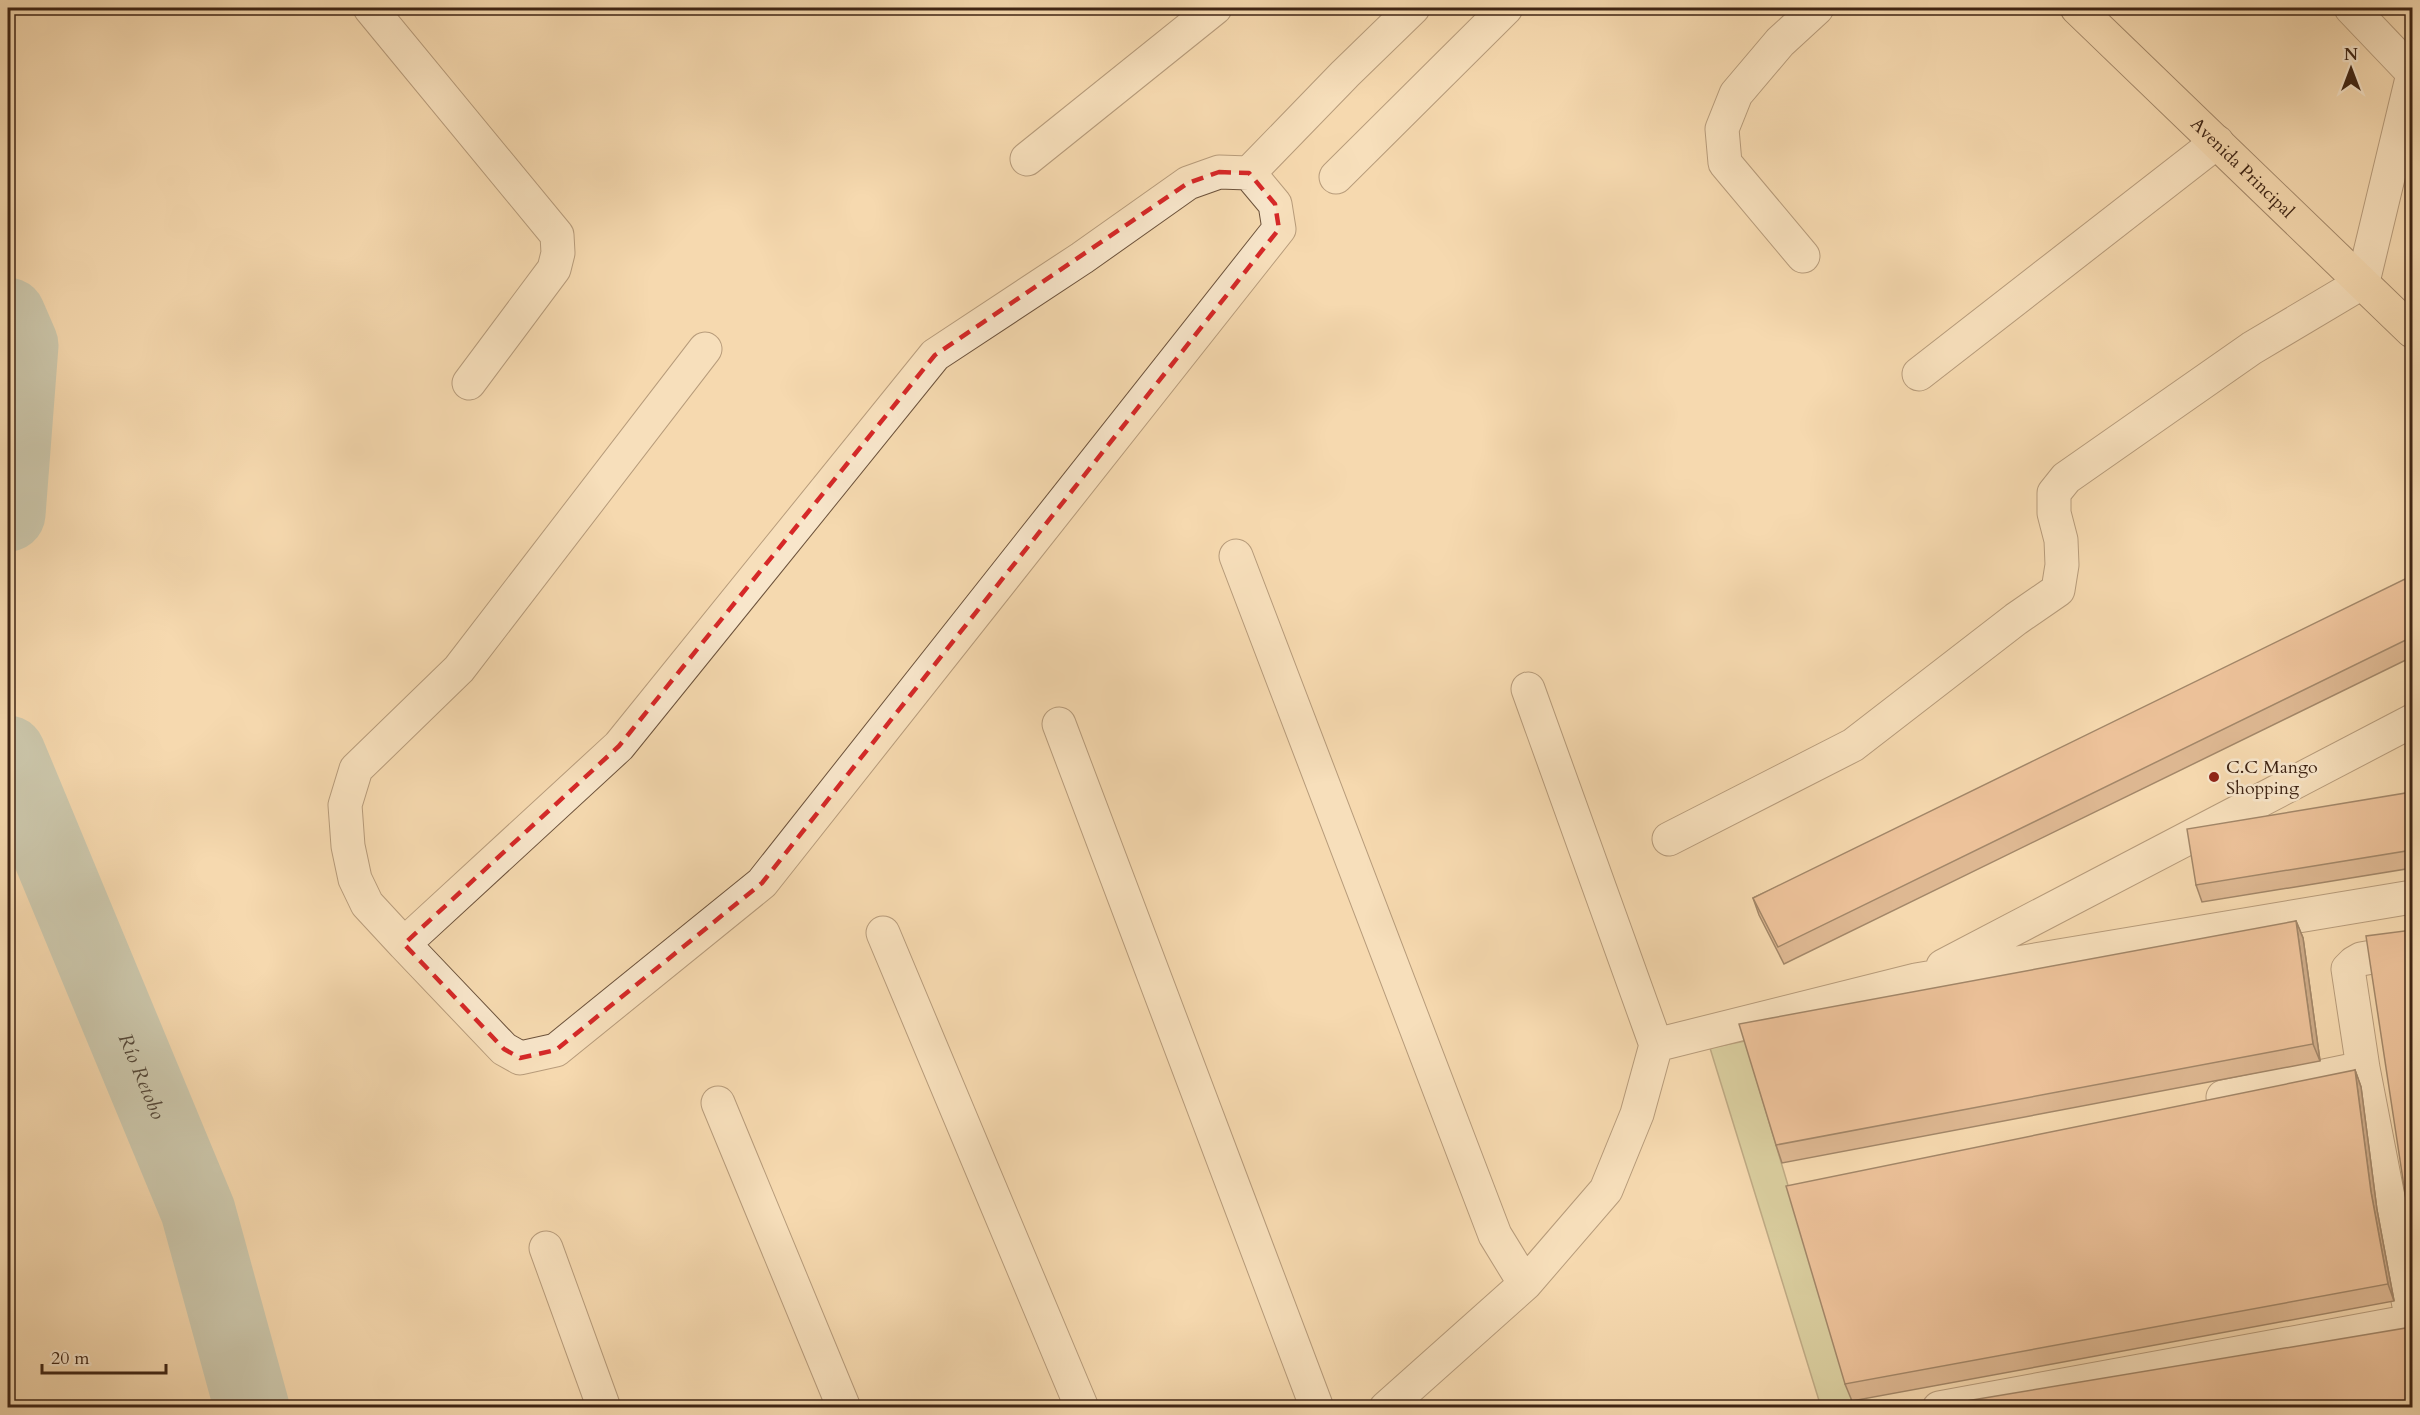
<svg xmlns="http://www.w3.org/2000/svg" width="2420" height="1415" viewBox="0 0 2420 1415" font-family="Cardo,serif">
  <rect width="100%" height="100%" fill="#f5d9af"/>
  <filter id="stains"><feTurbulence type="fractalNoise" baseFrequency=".00333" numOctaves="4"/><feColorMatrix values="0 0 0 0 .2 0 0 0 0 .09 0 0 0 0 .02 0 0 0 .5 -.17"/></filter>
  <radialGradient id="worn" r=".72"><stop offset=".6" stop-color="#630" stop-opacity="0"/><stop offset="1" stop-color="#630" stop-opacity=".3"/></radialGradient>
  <!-- green -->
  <path fill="#b8c08d" stroke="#7c7250" stroke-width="1.5" d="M1745,1041l109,366h-33l-111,-359z"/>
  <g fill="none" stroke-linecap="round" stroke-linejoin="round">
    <!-- river -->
    <g stroke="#9db9b0" stroke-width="75">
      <path d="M8,315l13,30 -13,169"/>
      <path id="s1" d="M8,753l190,458 54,197"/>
    </g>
    <!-- minor casing -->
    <g stroke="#6c523b" stroke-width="35">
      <path id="minor" d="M370,8l187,227 1,18 -4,16 -85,114
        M2351,8l61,64
        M1027,159l188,-151
        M1249,173l26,31 4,25 -517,654 -206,167 -36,8 -16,-9 -100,-105 215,-198 316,-391 147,-97 106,-75 31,-11 30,1 96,-99 68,-66
        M1336,177l170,-169
        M1803,256l-78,-93 -3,-34 14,-35 44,-52 37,-34
        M1919,374l298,-232
        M1236,556l259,679 30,49
        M1059,724l258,684
        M1669,839l184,-94 163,-126 42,-29 4,-25 -1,-25 -7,-27v-20l12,-15 186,-130 111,-66 49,-204
        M883,933l199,475
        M404,944l-37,-40 -12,-25 -7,-33 -3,-41 11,-36 103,-100 246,-320
        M1943,966l469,-245
        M1656,1045l260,-65 496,-83
        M2223,1097l140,-29
        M718,1103l126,305
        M546,1248l58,160
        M1386,1408l139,-124 81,-94 31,-76 19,-69 -128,-356
        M1939,1408l473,-87 -49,-253 -15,-99 6,-6 7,-4 51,-9"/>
    </g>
    <!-- major casing -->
    <g stroke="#3f2514" stroke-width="35">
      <g id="major">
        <path id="s2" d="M2077,8l335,323"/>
      </g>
    </g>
    <!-- minor -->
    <use href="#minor" stroke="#f8e6cb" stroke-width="33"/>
    <!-- major -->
    <use href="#major" stroke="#f5d9af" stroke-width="33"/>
  </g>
  <!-- wall -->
  <path fill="#c29070" stroke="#3f2514" stroke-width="1.5" d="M2412,594v63l-628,307 -25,-49 -6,-17z
    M2412,792v76l-210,34 -6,-17z
    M2296,921l7,17 17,123 -538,102 -6,-18z
    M2355,1070l6,17 16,123 17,91 -542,100 -7,-17z"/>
  <!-- shaded-wall -->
  <path fill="#9e755b" stroke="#3f2514" stroke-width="1.5" d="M2296,921l7,17 17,123 -7,-17z
    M2355,1070l6,17 16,123 17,91 -6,-17 -17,-92z"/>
  <!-- building -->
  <path fill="#e2a782" stroke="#3f2514" stroke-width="1.5" d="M2405,579l7,15v43l-634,310 -25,-49z
    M2412,792v58l-216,35 -9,-56z
    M2296,921l17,123 -537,101 -37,-121z
    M2412,930v309l-46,-303z
    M2355,1070l16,122 17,92 -543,100 -59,-198z
    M2412,1327v80h-482z"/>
  <!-- marked area -->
  <path d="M0 0H2420V1415H0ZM1219,172l30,1 26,31 4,25 -517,654 -206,167 -36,8 -16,-9 -100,-105 215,-198 316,-391 253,-172z" fill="#f5d9af" fill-opacity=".55" fill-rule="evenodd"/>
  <path fill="none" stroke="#d62828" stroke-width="4.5" stroke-dasharray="12 8" stroke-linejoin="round" d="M1219,172l30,1 26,31 4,25 -517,654 -206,167 -36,8 -16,-9 -100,-105 215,-198 316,-391 253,-172z"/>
  <!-- markers -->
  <circle fill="#8f2418" stroke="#f8e6cb" stroke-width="2" cx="2214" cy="777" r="6"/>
  <g text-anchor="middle" stroke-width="5" stroke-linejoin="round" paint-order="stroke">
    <!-- street labels -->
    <g font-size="18" fill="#3f2514" stroke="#f8e6cb">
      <text dy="6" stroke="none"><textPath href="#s2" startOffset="230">Avenida Principal</textPath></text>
    </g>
    <!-- poi labels -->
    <g font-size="18" fill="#3f2514" stroke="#f8e6cb" text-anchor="start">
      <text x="2226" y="773">C.C Mango<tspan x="2226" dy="21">Shopping</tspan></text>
    </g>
    <!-- water labels -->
    <g font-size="20" font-style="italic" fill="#564a3b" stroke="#f8e6cb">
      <text dy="7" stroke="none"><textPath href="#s1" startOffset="350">Río Retobo</textPath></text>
    </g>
  </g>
  <!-- margin -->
  <rect width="2420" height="1415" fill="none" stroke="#f5d9af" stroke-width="30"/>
  <rect x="9" y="9" width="2402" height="1397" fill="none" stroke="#3f2514" stroke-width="3"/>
  <rect x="15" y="15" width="2390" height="1385" fill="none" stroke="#3f2514" stroke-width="1.5"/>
  <!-- north arrow -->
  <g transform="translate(2351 69)" stroke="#f8e6cb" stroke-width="4.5" paint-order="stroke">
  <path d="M0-4.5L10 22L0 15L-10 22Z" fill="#3f2514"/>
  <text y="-9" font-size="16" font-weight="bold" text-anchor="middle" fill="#3f2514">N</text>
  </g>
  <!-- scale -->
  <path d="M42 1364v9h124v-9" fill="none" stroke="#3f2514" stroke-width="3"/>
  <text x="51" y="1364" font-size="18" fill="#3f2514" stroke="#f8e6cb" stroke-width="4.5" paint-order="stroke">20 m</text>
  <rect width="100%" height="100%" filter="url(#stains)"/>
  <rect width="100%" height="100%" fill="url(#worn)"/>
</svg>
